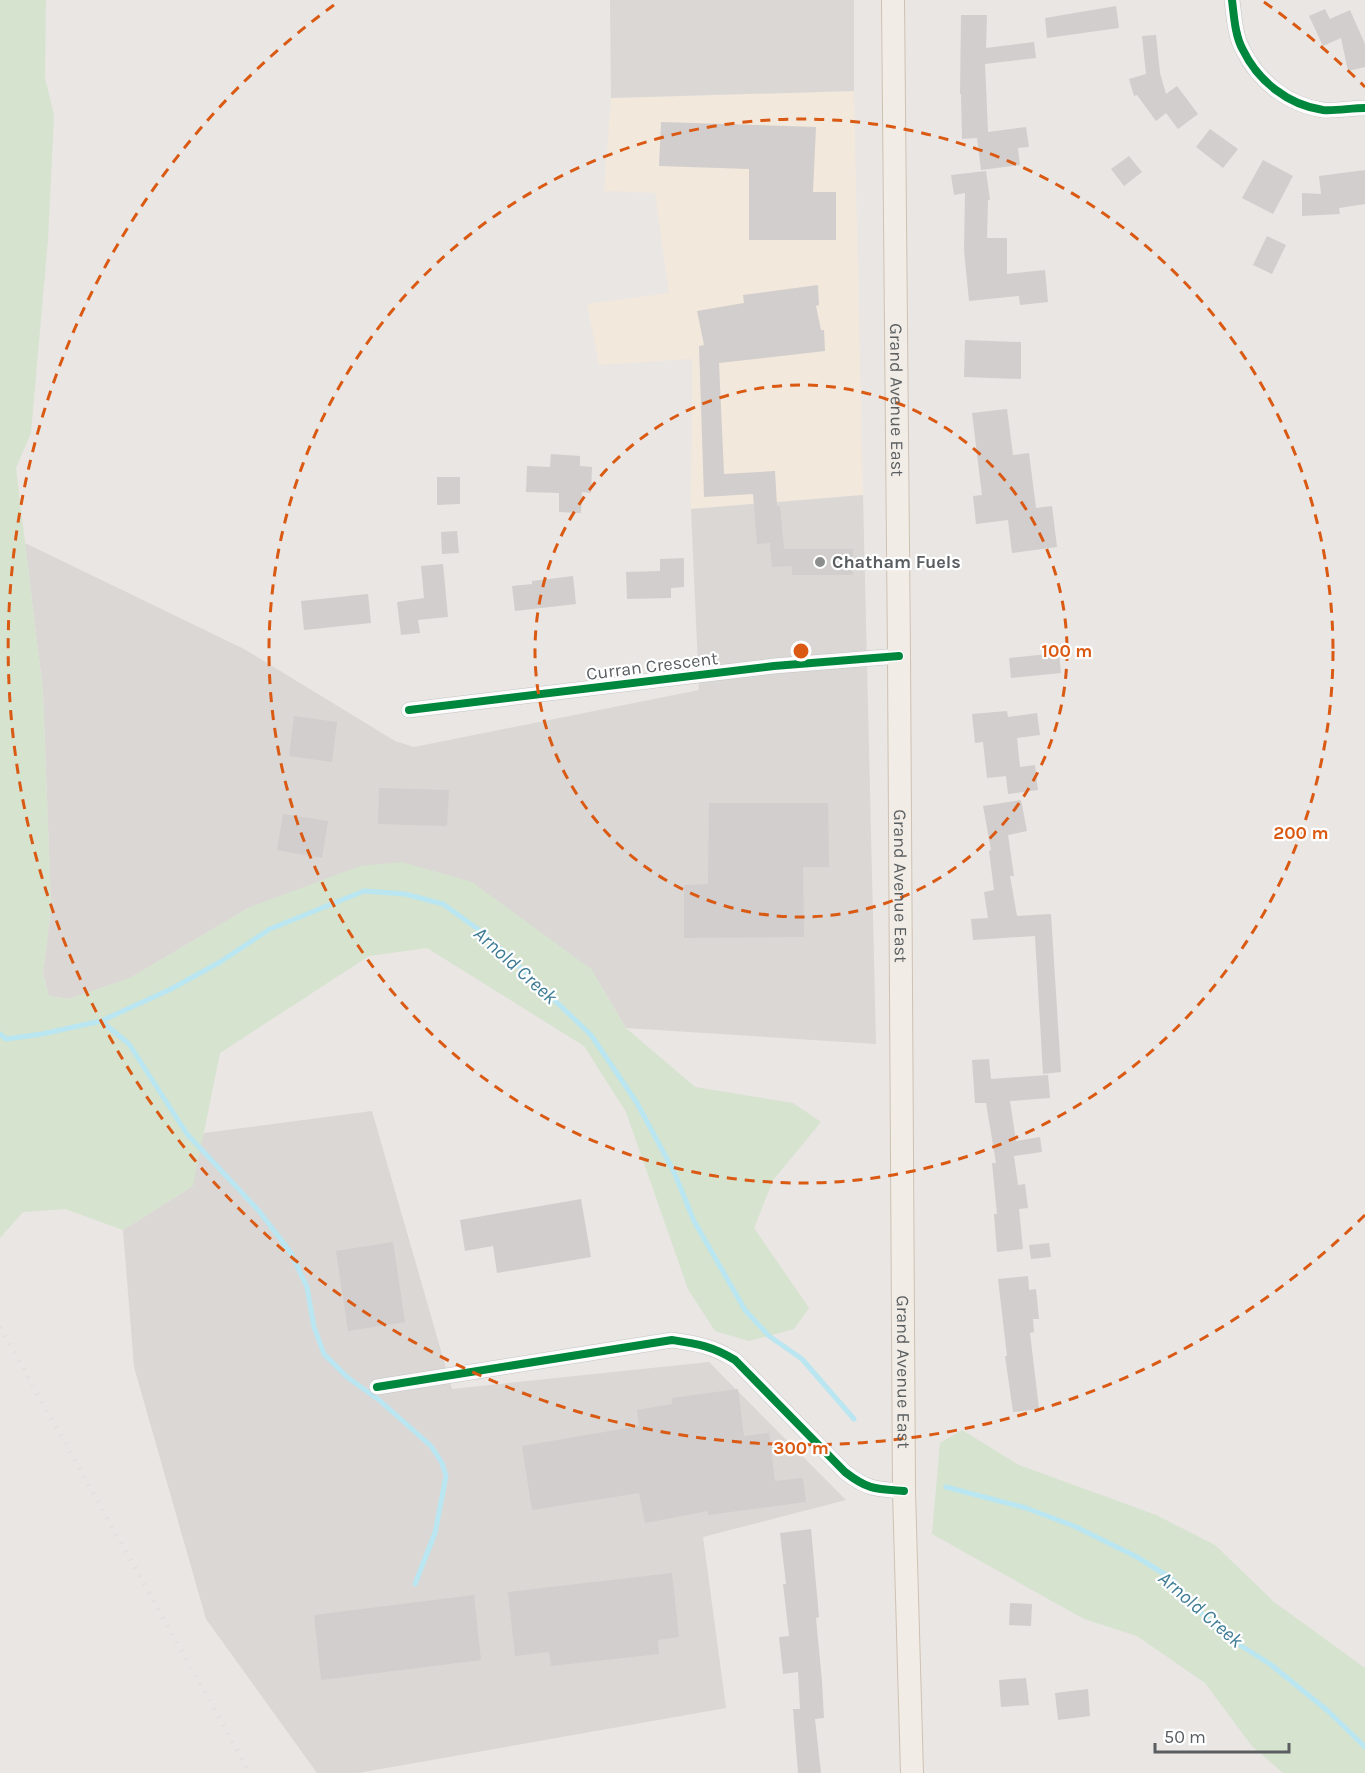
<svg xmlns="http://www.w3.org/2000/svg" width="1365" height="1773" viewBox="0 0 1365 1773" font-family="Karla,sans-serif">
  <rect width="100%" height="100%" fill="#e9e6e3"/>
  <!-- commercial -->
  <path fill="#f2e8dc" d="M854,91l9,404 -172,14 1,-150 -93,6 -12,-61 82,-11 -14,-100 -51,-2 7,-93z"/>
  <!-- industrial -->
  <path fill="#dad7d5" d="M610,0h244v91l-243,7z
    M863,495l13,549 -250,-16 -35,-59 -341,-62 -120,71 -61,21 -20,-3 -6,-22 8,-67 -8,-216 -18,-148 219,106 151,92 19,6 285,-57 -8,-181z
    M372,1111l80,278 257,-27 137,138 -143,37 23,171 -368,65h-41l-111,-154 -72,-252 -11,-137 62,-39 19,-58z"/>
  <!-- green -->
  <path fill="#d6e3cf" d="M0,0h46l-1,78 9,37 -6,124 -17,194 -15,35 27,223 8,216 -8,67 6,22 20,3 61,-21 120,-71 110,-41 42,-4 70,20 119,87 35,59 69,59 98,16 28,19 -48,58 -19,48 55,80 -15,21 -45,12 -34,-10 -27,-42 -62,-177 -42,-66 -157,-98 -58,8 -149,97 -27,133 -70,44 -58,-21 -42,3 -23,26z
    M962,1430l57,35 137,50 59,30 59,57 91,66v105h-82l-32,-28 -46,-62 -68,-47 -53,-17 -152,-85 8,-91z"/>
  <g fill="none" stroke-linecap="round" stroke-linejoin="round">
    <!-- stream -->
    <path stroke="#b9e6f1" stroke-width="5" d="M101,1021l28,23 58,90 72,77 32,42 16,34 7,40 10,27 23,23 32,23 52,46 11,17 4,13 -11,57 -20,51
      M0,1034l6,5 36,-5 59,-13 70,-32 49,-27 50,-33 94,-38 41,3 38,10 43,31 105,100 46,68 37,69 20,49 51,89 24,26 33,23 52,60
      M946,1487l80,21 48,18 63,31 34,21 27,32 29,27 43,27 58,47 37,36"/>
  </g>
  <!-- building -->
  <path fill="#d1cecd" d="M1116,6l3,22 -72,10 -2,-20z
    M1325,9l5,10 20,-9 15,34v23l-17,4 -7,-33 -18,8 -14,-30z
    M961,15h26l-1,33 48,-6 2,16 -51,6 3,68 38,-5 3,20 -11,1 2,17 -39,5 -4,-32 -15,1 -1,-45h-1z
    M1156,35l4,38 6,21 11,-8 21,28 -20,15 -12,-16 -10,8 -19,-26 -3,1 -5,-17 17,-5 -4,-38z
    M661,122l155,5 -3,65h23v48h-87v-71l-90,-3z
    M1210,129l28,20 -15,19 -27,-21z
    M1129,156l13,16 -18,14 -13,-17z
    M1263,160l30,16 -20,38 -31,-16z
    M1365,170v34l-26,4 1,6 -38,2v-23l19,1 -2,-18z
    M986,171l4,29h-2l-1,38h20v36l38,-4 3,32 -28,3 -1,-9 -50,5 -5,-51 1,-57 -11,2 -3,-20z
    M1267,236l19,9 -14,29 -19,-9z
    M818,285l1,20 -3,1 5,24h3l1,21 -106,12 5,111 51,-3 2,35h3l4,43h69v26h-61v-9l-20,1 -2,-24 -13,1 -4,-50 -49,3 -5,-151 5,-1 -7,-34 47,-8 -1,-8z
    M965,340l56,2v37l-57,-2z
    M1007,409l6,46 16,-2 7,55 16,-2 5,41 -45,6 -4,-33 -32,4 -3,-28 9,-1 -10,-82z
    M551,454l29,2v10l12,1 -1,26 -9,-1 -1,21 -22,-1v-19l-33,-1 1,-26 23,1z
    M437,477h23v27l-23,1z
    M457,531l2,22 -17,1 -1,-22z
    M684,558v29l-13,1v10l-44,1 -1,-27 34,-1v-12z
    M443,564l5,53 -30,3 2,13 -19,2 -4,-33 27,-4 -3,-32z
    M573,576l3,28 -61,7 -3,-25 20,-2v-3z
    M368,594l3,29 -67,7 -3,-29z
    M1059,653l2,20 -50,5 -2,-20z
    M1007,711l1,6 29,-4 3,22 -23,3 3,29 15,-2 3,25 -30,4 -2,-18 -19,2 -4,-36 -8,1 -3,-29z
    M294,716l43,6 -5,40 -43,-6z
    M379,788l70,2 -2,36 -69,-2z
    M1021,800l6,31 -19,4 6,41h-4l7,40 34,-2 10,158 -18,2 -8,-138 -62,4 -2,-21 17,-1 -4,-26 10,-2 -5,-39 2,-1 -8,-44z
    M709,803h119l1,64h-26l1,70 -120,1v-53l24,-1z
    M283,814l45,7 -6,37 -45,-8z
    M989,1059l2,20 57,-4 2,23 -40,3 6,40 24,-4 2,15 -28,4 4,29 7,-1 3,24 -9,1 4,40 -26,3 -3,-38h3l-5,-51h4l-10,-60h-11l-3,-43z
    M581,1199l10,58 -94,16 -4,-27 -28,5 -5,-31z
    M393,1242l12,80 -57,9 -12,-80z
    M1049,1243l2,14 -20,2 -2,-14z
    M1028,1276l1,14 7,-1 3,30h-6l1,13 -4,1 9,76 -26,3 -8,-56h2l-9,-77z
    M738,1389l6,47 25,-3 6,48 28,-3 3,24 -98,13v-4l-63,12 -6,-30 -107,17 -10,-64 117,-20 -2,-16 35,-6v-6z
    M811,1529l8,88 -3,1 6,64 2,36 -9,1 6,54h-23l-5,-64h7l-2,-37 -15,2 -4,-37 10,-1 -6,-52h3l-6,-51z
    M672,1573l7,64 -21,3 1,14 -108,12 -2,-14 -34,4 -7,-64z
    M474,1595l7,65 -160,20 -7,-65z
    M1010,1603l22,1 -1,22 -22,-1z
    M1026,1678l3,27 -28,2 -2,-27z
    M1088,1689l2,27 -32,4 -3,-27z"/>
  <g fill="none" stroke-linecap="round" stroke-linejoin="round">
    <!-- street casing -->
    <g stroke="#c3c4c3" stroke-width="16">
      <path id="street" d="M1232,0c2,16 3,36 11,50 15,31 45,55 80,60 13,1 28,-2 42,-2
        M409,710l365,-44 125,-10
        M377,1387l295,-47c26,4 40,6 63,20l110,112c23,18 31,17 59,19"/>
    </g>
    <!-- primary casing -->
    <g stroke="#cfc1b3" stroke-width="24">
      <g id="primary">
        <path id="s1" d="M893,0l6,656 5,835 8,282"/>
      </g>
    </g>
    <!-- street -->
    <use href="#street" stroke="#fcfbfb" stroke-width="15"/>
    <!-- primary -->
    <use href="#primary" stroke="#f1ede6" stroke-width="22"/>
    <!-- rail -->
    <path stroke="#e0e0e0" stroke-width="4.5" stroke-dasharray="1.5 8" stroke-linecap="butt" d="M0,1327l250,446"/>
    <!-- cycleway casing -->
    <g stroke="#fff" stroke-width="11">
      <path id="cycleway" d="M1232,0c2,16 3,36 11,50 15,31 45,55 80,60 13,1 28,-2 42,-2
        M409,710l365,-44 125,-10
        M377,1387l295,-47c26,4 40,6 63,20l110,112c23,18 31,17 59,19"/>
    </g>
    <!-- cycleway -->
    <use href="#cycleway" stroke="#00873e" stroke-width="8"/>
  </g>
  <!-- distance rings -->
  <g fill="none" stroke="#da5a14" stroke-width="3" stroke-dasharray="10 8">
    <circle cx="801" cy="651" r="266"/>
    <circle cx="801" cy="651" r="532"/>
    <path d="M1365 1215A797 797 0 1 1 338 2M1264 2A797 797 0 0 1 1365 87"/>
  </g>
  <!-- markers -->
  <circle fill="#8c8e8e" stroke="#fff" stroke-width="2" cx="820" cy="562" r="6"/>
  <g text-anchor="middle" stroke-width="4.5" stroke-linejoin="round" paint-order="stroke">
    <!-- street labels -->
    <g font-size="18" fill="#5a5e61" stroke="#fff">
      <text dy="6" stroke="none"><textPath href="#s1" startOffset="400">Grand Avenue East</textPath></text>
      <text transform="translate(652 666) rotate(-7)" y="6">Curran Crescent</text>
      <text dy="6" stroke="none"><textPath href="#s1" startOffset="886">Grand Avenue East</textPath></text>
      <text dy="6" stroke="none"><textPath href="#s1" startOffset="1372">Grand Avenue East</textPath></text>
    </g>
    <!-- poi labels -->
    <g font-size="18" font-weight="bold" fill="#5a5e61" stroke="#fff" text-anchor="start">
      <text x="832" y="568">Chatham Fuels</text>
    </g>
    <!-- water labels -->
    <g font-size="20" font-style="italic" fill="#3f7d96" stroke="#fff">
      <text transform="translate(516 965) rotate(42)" y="7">Arnold Creek</text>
      <text transform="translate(1201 1609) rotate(41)" y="7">Arnold Creek</text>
    </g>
  </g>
  <circle cx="801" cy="651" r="9" fill="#da5a14" stroke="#fff" stroke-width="3"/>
  <g font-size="18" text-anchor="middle" font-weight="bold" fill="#da5a14" stroke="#fff" stroke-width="4.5" stroke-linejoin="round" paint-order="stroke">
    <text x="1067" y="657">100 m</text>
    <text x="1301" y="839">200 m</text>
    <text x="801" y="1454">300 m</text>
  </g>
  <!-- scale -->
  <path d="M1155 1743v9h134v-9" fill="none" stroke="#5a5e61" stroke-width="3"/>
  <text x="1164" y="1743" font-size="18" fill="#5a5e61" stroke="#ffffff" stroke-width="4.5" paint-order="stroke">50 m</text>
</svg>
